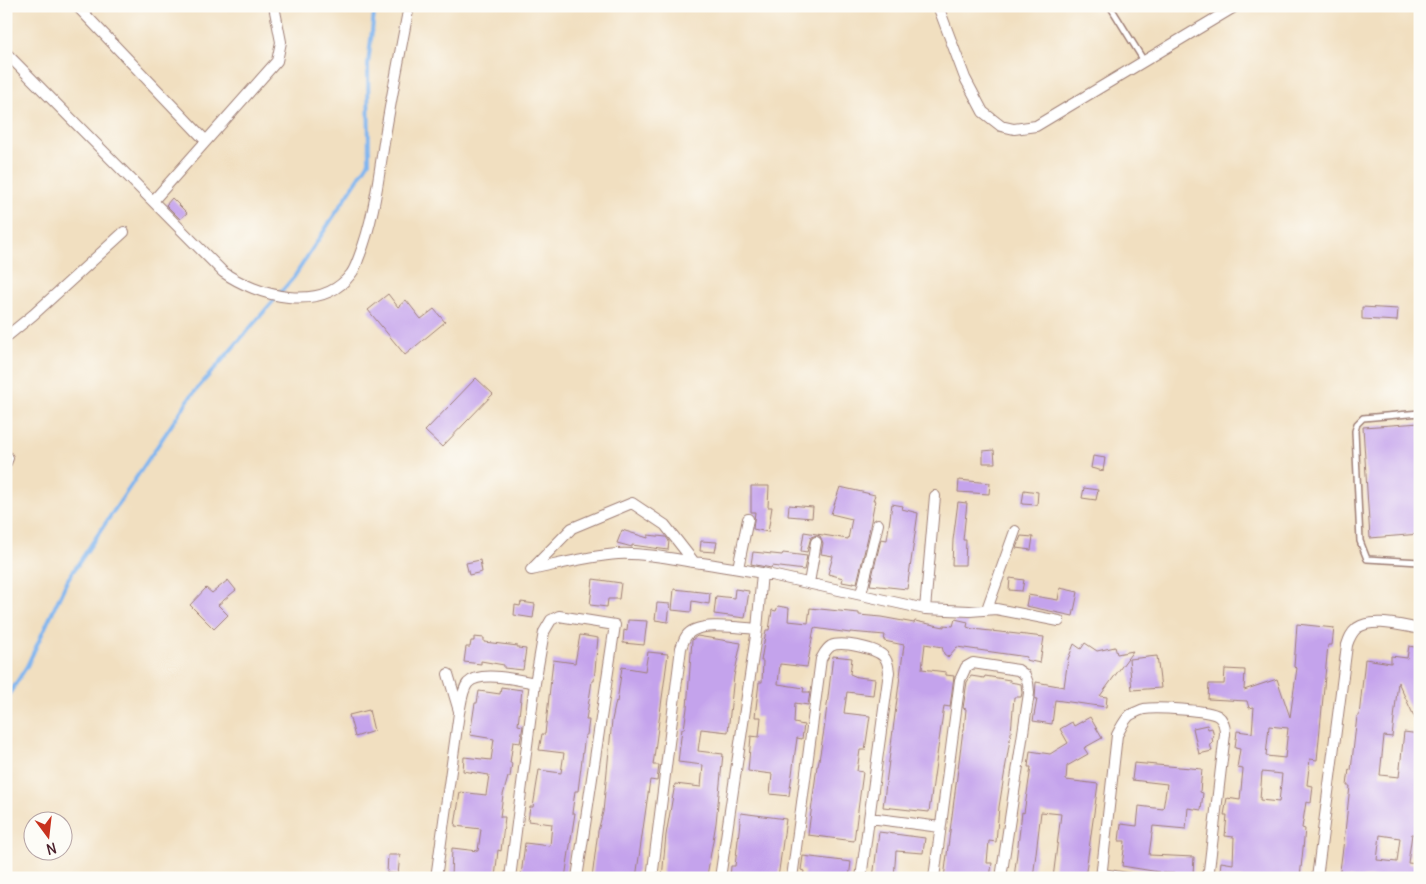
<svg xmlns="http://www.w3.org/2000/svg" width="1426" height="884" viewBox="0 0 1426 884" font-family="Delius,sans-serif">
  <rect width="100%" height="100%" fill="#fdfcf7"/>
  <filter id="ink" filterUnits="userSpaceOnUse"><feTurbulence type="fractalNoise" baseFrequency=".02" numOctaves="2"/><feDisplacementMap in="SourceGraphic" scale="10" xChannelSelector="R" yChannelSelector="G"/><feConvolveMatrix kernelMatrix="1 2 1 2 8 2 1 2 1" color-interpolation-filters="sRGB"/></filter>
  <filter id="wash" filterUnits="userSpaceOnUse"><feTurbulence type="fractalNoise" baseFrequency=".0096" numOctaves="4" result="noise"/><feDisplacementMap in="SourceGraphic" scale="20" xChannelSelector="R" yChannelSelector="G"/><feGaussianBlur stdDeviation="1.12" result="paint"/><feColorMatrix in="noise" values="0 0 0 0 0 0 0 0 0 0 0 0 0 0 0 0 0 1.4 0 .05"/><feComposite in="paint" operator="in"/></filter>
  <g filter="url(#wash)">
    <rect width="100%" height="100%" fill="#f1dfc0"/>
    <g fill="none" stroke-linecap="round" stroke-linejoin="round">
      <!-- stream -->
      <path stroke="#81b6ef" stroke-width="4" d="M6,699l21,-33 41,-87 123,-183 103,-119 75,-115 -1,-98 7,-58"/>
    </g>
    <g id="blocks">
      <!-- building -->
      <path fill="#c4a3ec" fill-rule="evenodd" d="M172,198l15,15 -7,6 -14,-14z
        M388,294l10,13 8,-7 15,19 13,-10 11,13 -40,33 -37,-45z
        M1362,307l36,2 -1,12 -35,-2z
        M476,378l17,16 -51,53 -17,-16z
        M1420,423v111l-50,4 -7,-111z
        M994,450l1,13h-12v-12z
        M1093,456l12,2 -2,13 -12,-3z
        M959,480l31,3 -1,11 -31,-2z
        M751,486h18l-1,21h4l-4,25 -15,-3 2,-17h-4z
        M840,487l35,8 -2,5h2l-7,37 -11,46 -4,-1v2l-11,-2 1,-4 -15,-4 5,-18 -12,-2 2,-11 -3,-7 -3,-1 -6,2 -4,15 -6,-1 3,-19 44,7 4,-20 -21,-5z
        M1084,488l14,2 -2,10 -14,-2z
        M1024,490l14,2 -1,13 -15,-1z
        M958,502l9,1 -4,37h3l-1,25h-13l1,-25z
        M892,504l11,2 -1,3 16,4 -11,76 -37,-4 11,-46 6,1z
        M789,505l24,2 -1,11 -24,-2z
        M622,530l26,8v-3l18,2 3,4 -1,9 -36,-5v2l-15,-4z
        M1021,536l12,1 -2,13 -15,-2z
        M701,541l16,1 -2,10 -15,-1z
        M753,552l29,3 1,-2 24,3 -3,14 -32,-4 -1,2 -20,-4z
        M480,560l2,12 -13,3 -3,-12z
        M1010,578l14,2 -2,11 -13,-1z
        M593,579l28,4 -2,16h-11l-1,8 -17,-2z
        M228,580l8,10 -18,15 10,10 -14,14 -24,-24 16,-17 6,5z
        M1060,588l18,4 -5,24 -47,-10 2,-11 30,5z
        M674,589l36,4 -1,11 -17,-3 -1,11 -19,-2z
        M735,589l14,2 -4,27 -31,-4 2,-18 18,2z
        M521,602l14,2 -2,14 -19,-3 1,-10 5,1z
        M657,603l13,1 -2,18 -13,-2z
        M778,606l11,2 -1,13 20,2 2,-15 49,5v2l22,2 33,6 1,-2 29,6v-2l9,1 2,-7 13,3 -1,5 6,2 71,8 -4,26 -14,-3 1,-3 -70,-10 -9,10 -4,-3 -2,-7 -17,-3 -3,25 24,3v3l8,1 -4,31 -6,-1 -15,106 -46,-5 21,-162 -20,-4 1,-6 -35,-3v1l-36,-5 -7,39 -27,-3 -2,20 26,4 -1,4h7l-2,13 -13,-2 -1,20 10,2 -2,14 -5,-1 -8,58 -19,-2 2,-20 -24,-3 3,-35 8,1 2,-20h-6l4,-35h3l1,-21h-2l5,-31h3l3,-20 4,1z
        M628,620l19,1 -3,24 -21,-2 1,-13 3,1z
        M1297,624l37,4 -2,17h-4l-11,115 -7,-1 -3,26 6,1 -2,17 -5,-1 -4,26 3,1 -5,49h-81l2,-16 12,2 1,-27 -9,-1 2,-21h-3l3,-17 13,2 3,-31 -6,-1 3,-19 -5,-1 2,-17 15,2 2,-26 -5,1 -2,-7 -39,-2 1,-15h15l1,-15 20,1 -1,20 33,-11 13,38 7,-49 -3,-1zM1269,726l19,2 -3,30 -19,-2zM1262,772l20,2 -3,28 -19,-2z
        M580,635l18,3 -4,43h-2l-6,39h3l-2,15h-2l-7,56h-3l-3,22h3l-10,65 -44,-2 4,-33 25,3 2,-22 -24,-3 2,-14h3l6,-37 22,3 3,-20 -25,-3 3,-16h3l8,-74 22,3z
        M697,636l44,7 -7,33 -6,56 -27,-3 -3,22 25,3 -7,69 -9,53 -26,-2v4h-19l4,-43 9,-51 26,3 2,-22 -25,-3 4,-33h2l3,-21 5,-68z
        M474,637l10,1v4l34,4v2l8,1 -3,21 -19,-2v-3l-23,-4v3l-17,-2 2,-15h4l1,-6h3z
        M1085,643l12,8 18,-4 2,7 16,-3 -33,45 7,1 -1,10 -51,-7 -3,24 -19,-3 4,-22h-2l1,-17 28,5 4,-28 6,-15 7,5z
        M1409,646l11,2v81l-22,-47 -6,55 -8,-1 -4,39 19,2 5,-45 16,2 -3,22h3v57l-3,22 -5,-1 -4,29 9,1 -2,14h-76l6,-46 5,-46h-3l2,-17 2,1 6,-54h2l6,-57 26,4v-7l16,2zM1380,835l20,3 -3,24 -20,-2z
        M648,652l20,2 -15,111h6l-2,16 -7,-1 -14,98h-44l6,-47 5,-19 9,-92 4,-19 1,1 5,-35 23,4z
        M833,656l19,2 -2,16 7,3 18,2 -2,16 -26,-3 -3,21 26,3 -5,34h-5l-3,21 6,1 -9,69 -46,-6 9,-69h1l6,-36z
        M1157,656l4,32 -29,2 -3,-31z
        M971,676l13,2 1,-2 25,4v2l11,2 1,9 -1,4h-7l-3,36 -12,74 -3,35 -7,-1 -2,22h5l-2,15h-46l19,-148h1l2,-21 -3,-1 4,-26z
        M501,687l21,3 -4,35 5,1 -3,17 -7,-1 -3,21h2l-2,14h-2l-5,18 -3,22h5l-4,34 -3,-1 -3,28h-44l1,-30 26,3 3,-22 -26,-3 5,-34 26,3 3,-20 -26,-4 1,-14 27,3 3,-21 -24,-4 5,-32h2l2,-12 21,3z
        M369,710l5,21 -19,6 -6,-22z
        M1090,717l12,21 -18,10 4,6 -21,12 -1,14 32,4 -13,94h-32l8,-64 -20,-2 -8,66h-19l8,-66 2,1 7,-46h-3l2,-16 20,3 18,-11 -8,-14 12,-7 2,4z
        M1207,725l1,4 4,-1 2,9 -2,1 1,5 -3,1 2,7 -13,3 -6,-26z
        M1134,763l68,6 -2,23 3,1 -2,17 -13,-2 -2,21 -33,-3 -4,29 45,2 -1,17 -34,-1v-1l-37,-6 3,-25h-6l2,-17 16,2 2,-20 24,3 4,-25 -35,-4z
        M741,813l45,6 -8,59h-48l1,-12h4z
        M879,832l46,6 -2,15 -27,-2 -2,27h-21z
        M388,855h12l-2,19 -11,-1z
        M803,856l48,6 -2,16h-46l1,-7 -3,-1z"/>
    </g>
  </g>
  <g filter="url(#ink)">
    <use href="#blocks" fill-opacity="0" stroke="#9e7f76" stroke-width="1"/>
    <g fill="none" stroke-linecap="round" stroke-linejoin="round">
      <!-- lane casing -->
      <g stroke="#9e7f76" stroke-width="8">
        <path id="lane" d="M1110,6l34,55
          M1420,413l-57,5 -6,6 -2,7 5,110 7,18 53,3"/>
      </g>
      <!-- street casing -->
      <g stroke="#9e7f76" stroke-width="12">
        <path id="street" d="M77,6l129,135
          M938,6l27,72 18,34 18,14 13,3 22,-3 200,-120
          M6,53l217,219c34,24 98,42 128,2 4,-5 6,-12 8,-17 16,-40 20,-85 27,-127 7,-41 15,-82 23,-124
          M153,201l124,-140 4,-19 -7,-36
          M6,337l27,-22 91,-83
          M6,455l2,3 -2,5
          M694,562l-29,-37 -33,-22 -60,25 -41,42c29,-6 58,-14 87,-16 25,-1 51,4 76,8 23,3 45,7 68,11l163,36 45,2 26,-2 63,12
          M738,568l10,-49
          M809,583l7,-41
          M861,594l17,-70
          M925,609l10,-113
          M987,609l28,-78
          M448,674l11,37
          M870,818l70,9
          M1102,874l25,4
          M436,878l23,-165c2,-9 3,-23 9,-30 12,-13 51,-3 67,0
          M510,878l25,-195 9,-51 7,-12 8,-4 56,9 -38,253
          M652,878l29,-230c2,-5 3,-10 7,-14 13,-13 52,-6 69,-5
          M720,878l37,-249 5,-56
          M792,878l29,-219c3,-5 5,-10 10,-13 10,-5 46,2 53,11 4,4 4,9 5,15l-28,206
          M934,878l26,-198 6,-13 7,-4 45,7 7,5 3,8 1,10 -28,185
          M1101,878l16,-143c4,-7 7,-15 13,-20 4,-2 10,-5 14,-6 12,-2 65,1 74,7 6,4 7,11 7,18l-16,136 -4,8
          M1317,878l30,-233c2,-6 4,-12 10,-17 16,-11 45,-2 63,1"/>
      </g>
      <!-- lane -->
      <use href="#lane" stroke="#fff" stroke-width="5"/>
      <!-- street -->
      <use href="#street" stroke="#fff" stroke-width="10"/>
    </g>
  </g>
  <!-- margin -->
  <rect width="1426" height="884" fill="none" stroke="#fdfcf7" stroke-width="25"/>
  <!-- north arrow -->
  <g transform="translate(48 836) rotate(165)"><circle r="24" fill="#fdfcf7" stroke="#b5a4a5"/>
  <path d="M0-4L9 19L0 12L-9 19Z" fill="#c8321e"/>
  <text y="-8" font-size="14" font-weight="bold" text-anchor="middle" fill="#4a1f2b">N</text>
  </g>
</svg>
